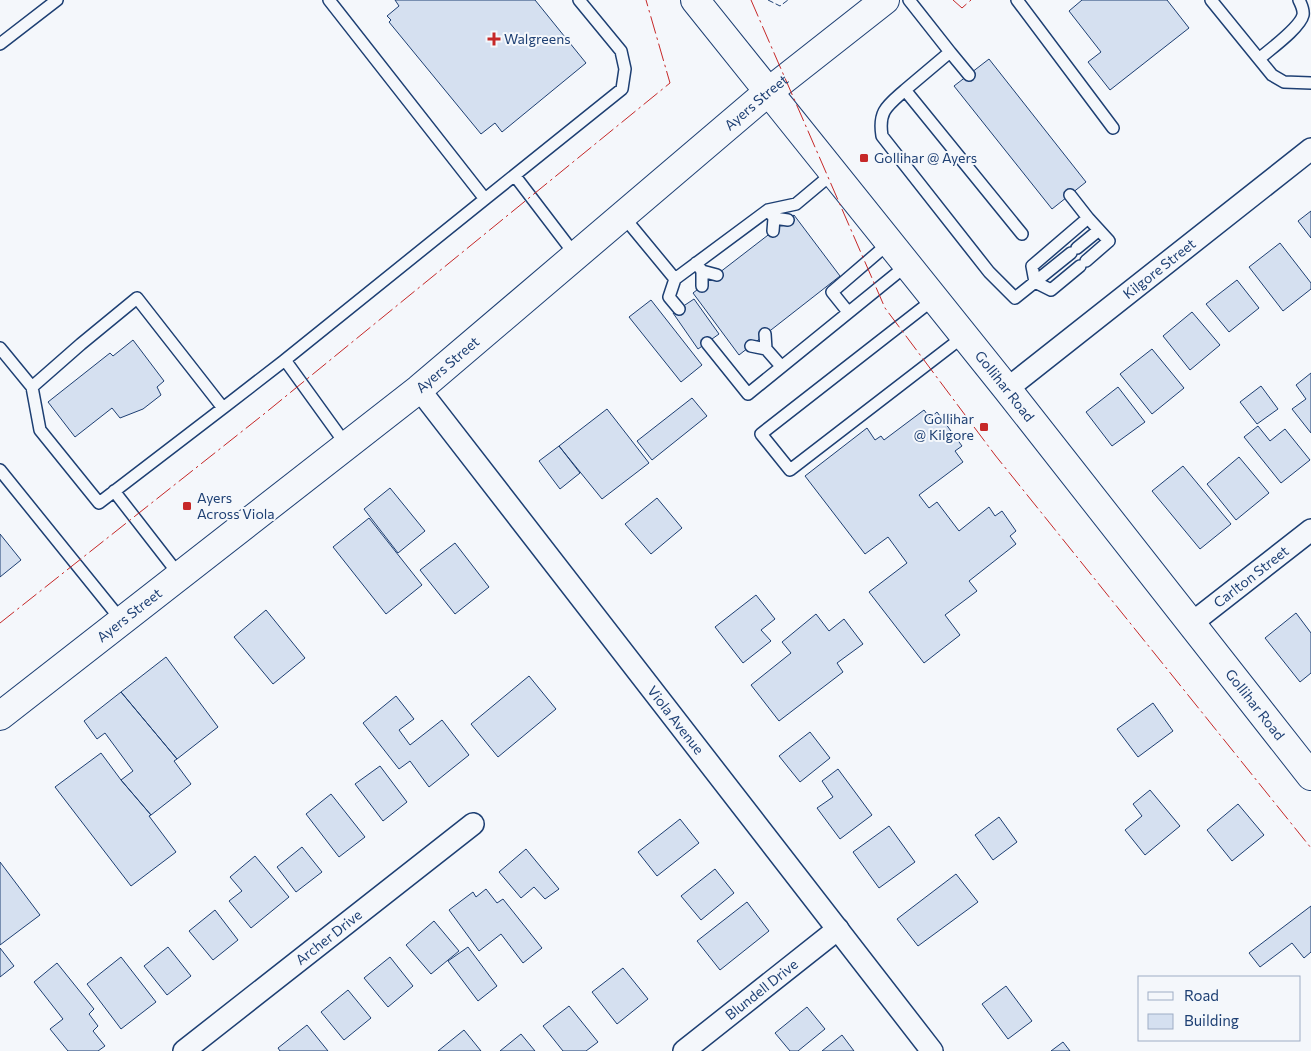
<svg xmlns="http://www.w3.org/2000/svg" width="1311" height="1051" viewBox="0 0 1311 1051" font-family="Commissioner,sans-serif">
  <rect width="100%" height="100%" fill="#f4f7fb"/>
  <!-- building -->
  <path fill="#d5e0f0" stroke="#1d3f73" d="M395,0h140l51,63 -84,69 -7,-9 -14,11 -92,-112 2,-2 -4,-4 12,-10z
    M1082,0h85l22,28 -79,62 -22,-28 13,-10 -32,-41z
    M989,59l97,123 -34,27 -98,-123z
    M1311,211v27l-13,-17z
    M794,215l46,61 -101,79 -46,-62z
    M1280,243l31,40v6l-28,22 -34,-44z
    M1237,280l22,28 -30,24 -23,-28z
    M694,299l25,35 -21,15 -25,-36z
    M651,300l51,65 -21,17 -52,-65z
    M1192,312l28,33 -30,25 -27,-34z
    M133,340l31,41 -7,6 4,8 -18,14 -23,9 -8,-10 -37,29 -27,-35 62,-49 3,3z
    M1152,349l32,39 -32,26 -32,-40z
    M1311,373v60l-19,-24 14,-10 -10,-14z
    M1261,386l17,23 -21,15 -17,-22z
    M1118,387l27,35 -33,24 -26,-34z
    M692,398l15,18 -55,44 -15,-19z
    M607,409l42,54 -47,36 -43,-53z
    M924,410l6,8 7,-6 25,34 -7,5 8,11 -44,33 10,13 8,-6 22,29 30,-24 6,9 7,-5 14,20 -6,5 6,8 -47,37 8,10 -32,24 15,20 -36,28 -55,-71 38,-29 -19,-26 -23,17 -60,-78 62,-48 8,12 6,-4 3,4z
    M1258,426l12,15 15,-12 25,31 -29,23 -37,-46z
    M559,446l21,27 -20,16 -21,-28z
    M1239,457l30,36 -33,27 -29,-36z
    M1183,466l48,58 -31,25 -48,-58z
    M390,488l35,43 -27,22 -34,-44z
    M657,498l25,30 -31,26 -26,-30z
    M369,518l53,67 -36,29 -53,-67z
    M0,534l21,26 -21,17z
    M455,543l34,44 -34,27 -35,-44z
    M756,595l19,24 -14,11 10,11 -28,22 -28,-36z
    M266,610l39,48 -32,26 -39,-47z
    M1296,613l15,20v40l-11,9 -35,-44z
    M816,614l13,17 15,-12 19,25 -26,19 6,9 -64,49 -28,-36 40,-32 -9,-11z
    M166,657l52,70 -41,32 -56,-67z
    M529,676l27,33 -58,48 -27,-33z
    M121,692l56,67 -3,2 17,23 -40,31 -30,-35 12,-9 -28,-38 -8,6 -13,-18z
    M396,696l18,23 -15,11 11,15 32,-25 27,35 -40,32 -19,-26 -11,8 -36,-46z
    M1153,703l20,28 -35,26 -21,-28z
    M810,732l20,26 -30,24 -21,-26z
    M101,753l20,27 30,35 -2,1 27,36 -45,34 -76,-99z
    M380,766l27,36 -24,19 -28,-37z
    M838,769l34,46 -32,24 -23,-31 16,-11 -11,-16z
    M1150,790l30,36 -35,29 -20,-25 17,-14 -9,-12z
    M331,794l34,43 -26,20 -33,-43z
    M1238,804l26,31 -32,26 -25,-31z
    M999,817l18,25 -24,18 -18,-25z
    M680,819l19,24 -42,33 -19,-24z
    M889,826l26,36 -36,26 -26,-36z
    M302,847l20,25 -26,20 -19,-25z
    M526,849l33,40 -14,10 -11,-12 -13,11 -22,-26z
    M255,856l34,41 -38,31 -22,-27 13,-10 -12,-14z
    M0,862l40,53 -40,30z
    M715,869l19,24 -33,27 -20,-24z
    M956,874l22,28 -60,44 -21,-27z
    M486,889l11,14 6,-4 39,49 -19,15 -22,-29 -22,17 -30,-41 24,-18 3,5z
    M747,902l22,29 -49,39 -23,-29z
    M1311,906v46l-7,6 -12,-15 -32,24 -11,-14z
    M215,910l23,30 -25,20 -24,-29z
    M434,921l25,30 -28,23 -25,-29z
    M168,947l23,29 -24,19 -23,-29z
    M468,947l29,39 -19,15 -30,-40z
    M0,948l14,18 -14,11z
    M121,957l35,45 -35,27 -34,-45z
    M390,957l23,29 -25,21 -24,-29z
    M57,963l37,46 -5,5 9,12 -5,5 12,15 -7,5h-30l-18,-22 13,-10 -29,-37z
    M623,968l25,31 -31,25 -25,-32z
    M1006,986l26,35 -24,18 -26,-35z
    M348,990l23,28 -27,22 -23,-28z
    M569,1006l29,36 -12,9h-23l-20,-25z
    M807,1007l18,22 -27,22h-8l-15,-18z
    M307,1025l21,26h-48l-2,-3z
    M464,1030l17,21h-43z
    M521,1034l14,17h-35z
    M842,1035l12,16h-32z
    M1063,1042l7,9h-19z"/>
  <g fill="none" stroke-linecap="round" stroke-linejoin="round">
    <!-- service casing -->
    <g stroke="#1d3f73" stroke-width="14">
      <path id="service" d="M329,0l156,199 -200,161 62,86
        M909,0l41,52 -45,38 117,144
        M1017,0l96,128
        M1211,0l61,75 12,7 27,1
        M0,44l57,-44
        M950,52l19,23
        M1259,59c10,-9 41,-31 44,-44 1,-5 -2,-11 -4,-15
        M905,90c-18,16 -27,21 -23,46l107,136 26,26 20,-16 -3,-16 56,-48 -18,-23
        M515,176l61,80
        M485,199l137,-110 3,-20 -4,-18 -42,-51
        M768,210l6,8 14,2
        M623,216l52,63 93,-69 28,-6 37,-31
        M773,231l1,-13
        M1077,248l22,-18
        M1071,253l-36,29 16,8 29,-24
        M1086,261l23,-20 -21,-23
        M696,263l6,8 15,4
        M702,271v15
        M675,279l-6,18 10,12
        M934,299l-173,135 29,36 174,-134
        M848,312l-16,-20 57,-49
        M765,334l1,15 15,17
        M707,343l41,51 159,-129
        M751,346l15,3
        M0,348l32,39 49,-43 56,-46 86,110 62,-48
        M32,387l8,43 59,73 124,-95
        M0,470l122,151
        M114,491l66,85"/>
    </g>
    <!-- minor casing -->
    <g stroke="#1d3f73" stroke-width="24">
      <g id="minor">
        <path id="s1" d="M419,389l513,662"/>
        <path id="s2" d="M1007,389l304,-240"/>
        <path id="s3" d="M1192,623l119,-93"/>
        <path id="s4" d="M184,1051l289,-227"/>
        <path id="s5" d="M684,1051l154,-122"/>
      </g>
    </g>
    <!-- secondary casing -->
    <g stroke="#1d3f73" stroke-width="30">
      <g id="secondary">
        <path id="s6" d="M695,0l312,389 304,387"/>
        <path id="s7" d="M0,716l419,-327 349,-297 117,-92"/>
      </g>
    </g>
    <!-- service -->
    <use href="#service" stroke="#f4f7fb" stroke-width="11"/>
    <!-- minor -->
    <use href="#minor" stroke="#f4f7fb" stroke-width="21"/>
    <!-- secondary -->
    <use href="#secondary" stroke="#f4f7fb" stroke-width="28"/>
    <!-- fence -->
    <path stroke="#1d3f73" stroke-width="1" stroke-dasharray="6 2.5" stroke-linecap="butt" d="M768,0l12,6 8,-6"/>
    <!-- power -->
    <path stroke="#c62828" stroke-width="1" stroke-dasharray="18 4 2.5 4" stroke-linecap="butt" d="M751,0l134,308 110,147 316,393
      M953,0l9,8 9,-8
      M0,623l264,-209 406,-331 -24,-83"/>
  </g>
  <!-- markers -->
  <g fill="#c62828" stroke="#f4f7fb" stroke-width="2">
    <path d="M491.5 31.5h5v5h5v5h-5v5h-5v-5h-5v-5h5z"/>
    <rect x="859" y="153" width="10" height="10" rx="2.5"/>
    <rect x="979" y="422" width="10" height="10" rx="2.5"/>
    <rect x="182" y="501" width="10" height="10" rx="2.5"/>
  </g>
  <g text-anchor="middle" stroke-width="4" stroke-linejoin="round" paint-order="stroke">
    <!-- poi labels -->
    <g font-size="14" fill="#1d3f73" stroke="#f4f7fb" text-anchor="start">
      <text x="504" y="44">Walgreens</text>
      <text x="874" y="163">Gollihar @ Ayers</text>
      <text x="974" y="424" text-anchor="end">Gollihar<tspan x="974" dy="16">@ Kilgore</tspan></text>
      <text x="197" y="503">Ayers<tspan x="197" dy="16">Across Viola</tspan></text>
    </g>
    <!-- street labels -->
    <g font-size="14" fill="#1d3f73" stroke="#f4f7fb">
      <text dy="5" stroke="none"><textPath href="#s7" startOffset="974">Ayers Street</textPath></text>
      <text dy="5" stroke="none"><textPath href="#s2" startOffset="194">Kilgore Street</textPath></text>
      <text dy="5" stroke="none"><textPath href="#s7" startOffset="569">Ayers Street</textPath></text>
      <text dy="5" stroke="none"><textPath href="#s6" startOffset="495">Gollihar Road</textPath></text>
      <text dy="5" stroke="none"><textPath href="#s3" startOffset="75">Carlton Street</textPath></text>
      <text dy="5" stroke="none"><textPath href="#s7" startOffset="164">Ayers Street</textPath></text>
      <text dy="5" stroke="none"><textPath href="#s6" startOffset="900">Gollihar Road</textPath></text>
      <text dy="5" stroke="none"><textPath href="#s1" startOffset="419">Viola Avenue</textPath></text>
      <text dy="5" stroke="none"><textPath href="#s4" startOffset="184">Archer Drive</textPath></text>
      <text dy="5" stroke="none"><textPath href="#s5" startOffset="99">Blundell Drive</textPath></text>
    </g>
  </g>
  <!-- legend -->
  <rect x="1138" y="976" width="162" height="65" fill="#f4f7fb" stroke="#9eadc5"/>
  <rect x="1148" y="992" width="25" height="8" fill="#f4f7fb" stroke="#9eadc5"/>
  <text x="1184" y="1001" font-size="15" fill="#1d3f73">Road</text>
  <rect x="1148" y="1014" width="25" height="15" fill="#d5e0f0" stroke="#9eadc5"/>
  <text x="1184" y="1026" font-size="15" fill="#1d3f73">Building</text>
</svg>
